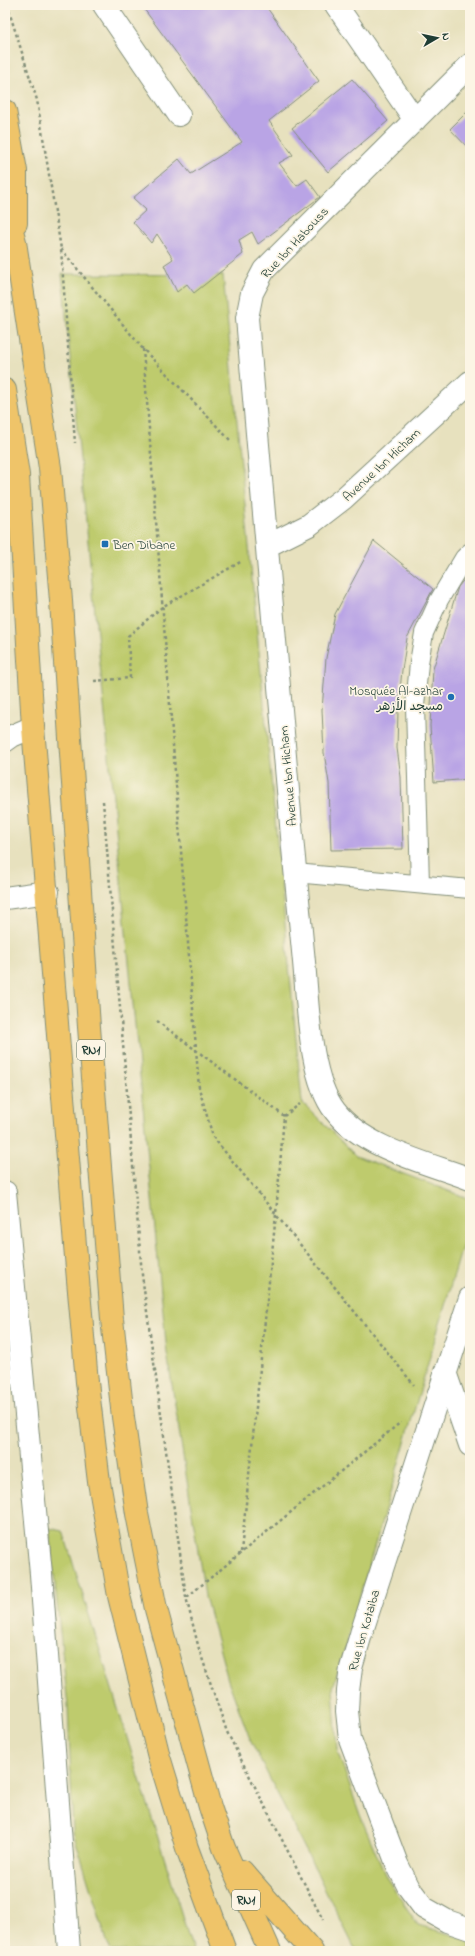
<svg xmlns="http://www.w3.org/2000/svg" width="475" height="1956" viewBox="0 0 475 1956" font-family="'Indie Flower','Playpen Sans Arabic',sans-serif">
  <rect width="100%" height="100%" fill="#fcf5e5"/>
  <filter id="ink" filterUnits="userSpaceOnUse"><feTurbulence type="fractalNoise" baseFrequency=".025" numOctaves="2"/><feDisplacementMap in="SourceGraphic" scale="8" xChannelSelector="R" yChannelSelector="G"/><feConvolveMatrix kernelMatrix="1 2 1 2 8 2 1 2 1" color-interpolation-filters="sRGB"/></filter>
  <filter id="wash" filterUnits="userSpaceOnUse"><feTurbulence type="fractalNoise" baseFrequency=".012" numOctaves="4" result="noise"/><feDisplacementMap in="SourceGraphic" scale="16" xChannelSelector="R" yChannelSelector="G"/><feGaussianBlur stdDeviation="0.9" result="paint"/><feColorMatrix in="noise" values="0 0 0 0 0 0 0 0 0 0 0 0 0 0 0 0 0 1.4 0 .05"/><feComposite in="paint" operator="in"/></filter>
  <g filter="url(#wash)">
    <rect width="100%" height="100%" fill="#e7e1be"/>
    <!-- green -->
    <path fill="#becb6d" stroke="#6e8450" d="M62,274l161,1 79,827 54,54 114,43v21l-137,468 4,62 23,65 26,62 32,48 52,15v11h-114l-106,-212 -22,-59 -23,-84 -38,-243z
      M49,1528l14,3 130,420h-83l-37,-119 -5,-126z"/>
    <g id="blocks">
      <!-- building -->
      <path fill="#b9a4e5" d="M141,5h124l54,76 -50,40 24,34 -14,8 18,23 10,-7 13,18 -62,47 -6,-12 -13,8 4,14 -49,39 -7,-9 -10,8 -13,-27 9,-6 -16,-25 -6,9 -18,-21 13,-12 -13,-12 46,-39 12,15 51,-32z
        M352,79l36,42 -60,51 -36,-44z
        M470,109v41l-20,-21z
        M374,541l59,48 -26,49 -5,32 -4,41 -1,37 4,29 2,72 -72,1 -2,-67 -5,-30 -2,-43 4,-52 9,-44z
        M470,572v207l-36,3 -4,-56 3,-57 25,-82z"/>
    </g>
  </g>
  <g filter="url(#ink)">
    <use href="#blocks" fill-opacity="0" stroke="#838f79" stroke-width="1"/>
    <g fill="none" stroke-linecap="round" stroke-linejoin="round">
      <!-- service casing -->
      <g stroke="#838f79" stroke-width="20">
        <path id="service" d="M295,873l175,16
          M420,884l-5,-178 4,-43 5,-30 15,-33 25,-42 6,-6"/>
      </g>
      <!-- minor casing -->
      <g stroke="#838f79" stroke-width="24">
        <path id="minor" d="M104,5l75,110
          M336,5l79,115
          M470,65l-206,205 -12,23 -5,25c16,176 31,353 46,530 4,38 7,76 11,114 4,41 5,116 31,149 28,37 93,52 135,68
          M267,546l42,-21 35,-27 126,-116
          M5,741l7,-5 21,-9
          M5,898l43,-6
          M5,1192l36,382 28,377
          M470,1298l-109,336 -10,34 -3,23 -1,20 3,28 47,125 12,24 15,20 23,13 23,8
          M445,1372l25,73"/>
      </g>
      <!-- trunk casing -->
      <g stroke="#838f79" stroke-width="24">
        <path id="trunk" d="M5,111l11,60v52
          M5,204l10,38 35,226 11,133 28,426 23,292 11,98 14,97 19,95 54,198 14,41 46,103
          M5,390l13,85 15,252 43,530 11,125 12,100 20,114 40,161 28,91 38,103
          M242,1871l70,80"/>
      </g>
      <!-- path -->
      <path stroke="#838f79" stroke-width="2.5" stroke-dasharray="3 3" stroke-linecap="butt" d="M7,5l30,95 24,149 14,194
        M61,249l82,100 87,91
        M143,349l56,739 14,49 201,248
        M94,681l36,-3 -2,-42 34,-29 80,-46
        M103,801l39,474 44,322 13,52 28,83 96,188
        M157,1021l127,95
        M241,1552l35,-338 8,-98 16,-12
        M187,1597l214,-175"/>
      <!-- service -->
      <use href="#service" stroke="#fff" stroke-width="18"/>
      <!-- minor -->
      <use href="#minor" stroke="#fff" stroke-width="22"/>
      <!-- trunk -->
      <use href="#trunk" stroke="#efc469" stroke-width="22"/>
    </g>
  </g>
  <!-- markers -->
  <g fill="#1f6fb2" stroke="#fcf5e5" stroke-width="1.5">
    <rect x="101" y="540" width="8" height="8" rx="2"/>
    <circle cx="451" cy="697" r="4"/>
  </g>
  <g text-anchor="middle" stroke-width="3.5" stroke-linejoin="round" paint-order="stroke">
    <!-- shield labels -->
    <g fill="#fcf5e5" stroke="#617469" stroke-width="1">
      <rect x="77" y="1040" width="28" height="20" rx="3"/>
      <rect x="232" y="1890" width="28" height="20" rx="3"/>
    </g>
    <g font-size="12" font-weight="bold" fill="#1f3d34">
      <text x="91" y="1054">RN1</text>
      <text x="246" y="1904">RN1</text>
    </g>
    <!-- street labels -->
    <g font-size="13" fill="#1f3d34" stroke="#fcf5e5">
      <text transform="translate(294 242) rotate(-47)" y="5">Rue Ibn Habouss</text>
      <text transform="translate(381 464) rotate(-43)" y="5">Avenue Ibn Hicham</text>
      <text transform="translate(287 776) rotate(-95)" y="5">Avenue Ibn Hicham</text>
      <text transform="translate(363 1630) rotate(-74)" y="5">Rue Ibn Kotaiba</text>
    </g>
    <!-- poi labels -->
    <g font-size="13" fill="#1f3d34" stroke="#fcf5e5" text-anchor="start">
      <text x="113" y="549">Ben Dibane</text>
      <text x="443" y="695" text-anchor="end">Mosquée Al-azhar<tspan x="443" dy="15">مسجد الأزهر</tspan></text>
    </g>
  </g>
  <!-- margin -->
  <rect width="475" height="1956" fill="none" stroke="#fcf5e5" stroke-width="20"/>
  <!-- north arrow -->
  <g transform="translate(437 38) rotate(81)" stroke="#fcf5e5" stroke-width="3" paint-order="stroke">
  <path d="M0-3L7 15L0 10L-7 15Z" fill="#1f3d34"/>
  <text y="-6" font-size="11" font-weight="bold" text-anchor="middle" fill="#1f3d34">N</text>
  </g>
</svg>
